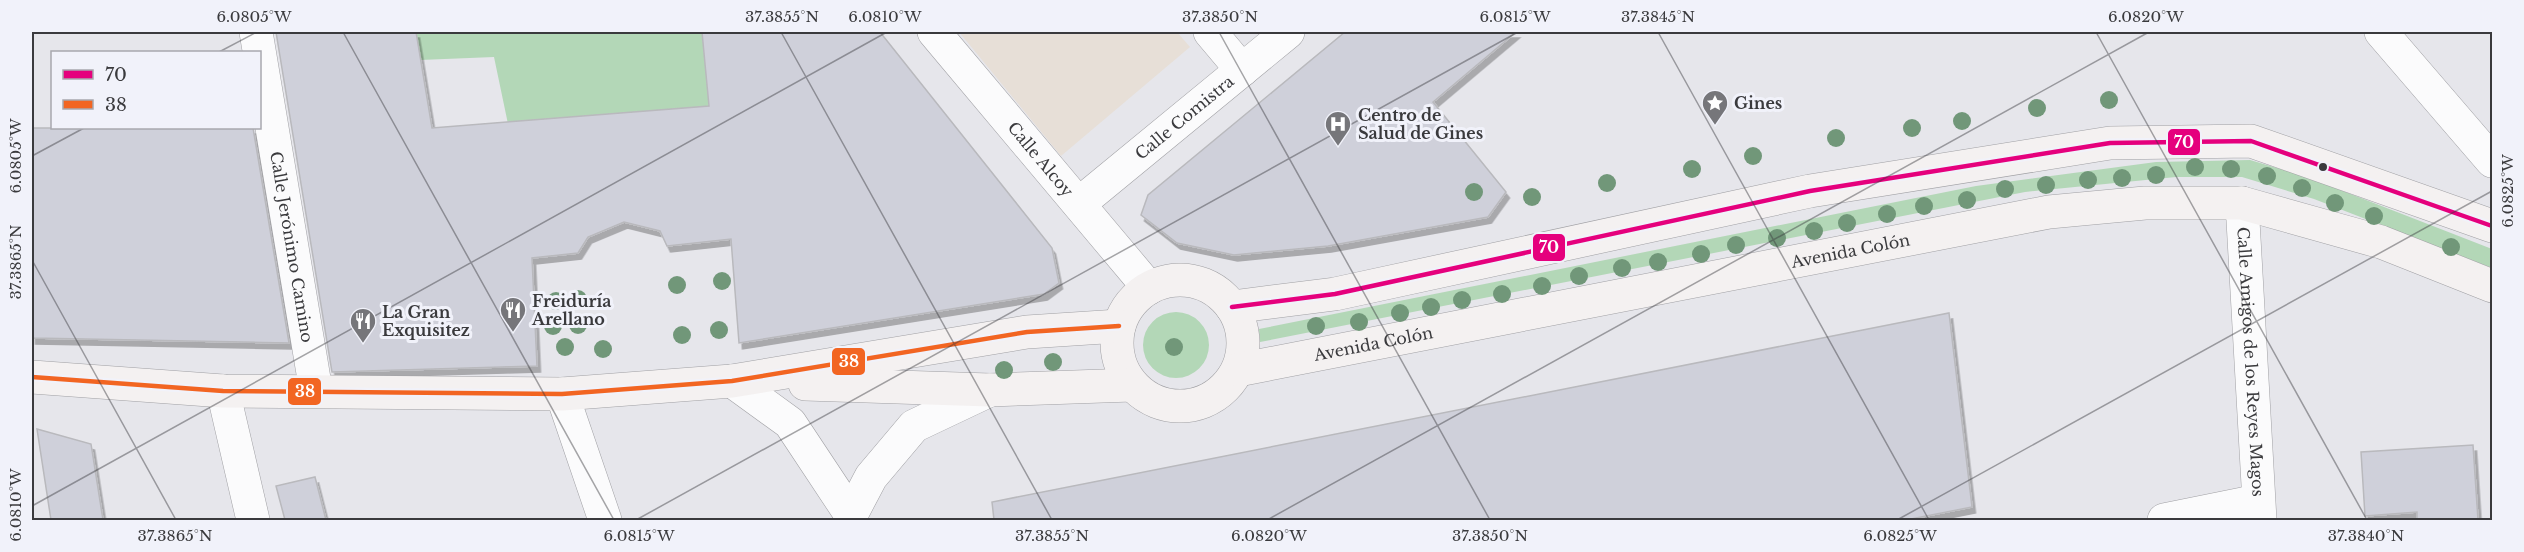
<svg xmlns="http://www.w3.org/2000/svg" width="2524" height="552" viewBox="0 0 2524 552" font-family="'Libre Baskerville',serif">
  <defs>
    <filter id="shadow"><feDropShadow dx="3.5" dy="6" stdDeviation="0" flood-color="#0004"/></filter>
  </defs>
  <rect width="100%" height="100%" fill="#e6e6eb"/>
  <!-- education -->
  <path fill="#e7dfd7" d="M959,32h218l13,15 -129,109z"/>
  <!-- green -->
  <path fill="#b3d7b7" d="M416,32h286l7,74 -201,18 -14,-67 -74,3z
    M2250,160l57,17 185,72v19l-178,-69 -72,-22h-66l-151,15 -765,150 -1,-13 717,-143 180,-24z
    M1143 345a33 33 0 1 1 66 0a33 33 0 1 1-66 0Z"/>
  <!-- building -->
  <path fill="#cfd0da" stroke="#b9b9bd" stroke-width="1.5" filter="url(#shadow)" d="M276,32h140l16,96 277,-22 -7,-74h178l172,216 7,35 -15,11 -305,49 -8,-104 -64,7 -7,-15 -36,-9 -36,15 -10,16 -46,5 5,108 -205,6z
    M1345,32h171l-83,70 73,90 -18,25 -160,29 -94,9 -57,-12 -36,-28 7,-20z
    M32,128h221l36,215 -257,-5z
    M1949,313l23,194 -66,13h-912l-2,-18z
    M37,429l54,15 12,76h-52z
    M2473,445l5,75h-61v-8l-52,4 -4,-64z
    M315,477l11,43h-41l-9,-34z"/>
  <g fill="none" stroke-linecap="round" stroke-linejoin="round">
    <!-- minor casing -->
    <g stroke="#a0a0a4" stroke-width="34">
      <g id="minor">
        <path id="s1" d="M256,32l60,359"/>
        <path id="s2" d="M934,32l215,256"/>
        <path d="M1210,32l32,38"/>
        <path d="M2381,32l111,129"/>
        <path id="s3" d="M1080,203l208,-171"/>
        <path id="s4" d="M2242,203l18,317"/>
        <path d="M732,381l58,42 61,92"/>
        <path d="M223,391l30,129"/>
        <path d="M562,394l43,126"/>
        <path d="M852,520l-1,-5 20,-38 43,-51 76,-36"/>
        <path d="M2164,520l94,-19"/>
      </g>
    </g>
    <!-- secondary casing -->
    <g stroke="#a0a0a4" stroke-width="34">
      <g id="secondary">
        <circle cx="1180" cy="343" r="63"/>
        <path d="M1232,307l103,-13 475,-103 300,-48 141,-2 241,85"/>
        <path id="s5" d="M1238,370l811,-158 96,-9h97l139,39 111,44"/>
        <path d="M32,377l191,14 339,3 170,-13 295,-49 92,-6"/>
        <path d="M805,384l185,6 142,-5"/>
      </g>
    </g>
    <!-- minor -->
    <use href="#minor" stroke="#fbfbfc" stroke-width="33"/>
    <!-- secondary -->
    <use href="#secondary" stroke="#f4f1f1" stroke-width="33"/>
    <!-- bus-1 casing -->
    <g stroke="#f1f2fa" stroke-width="9">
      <path id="bus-1" d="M1232,307l103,-13 475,-103 300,-48 141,-2 241,85"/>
    </g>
    <!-- bus-2 casing -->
    <g stroke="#f1f2fa" stroke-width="9">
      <path id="bus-2" d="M32,377l191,14 339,3 170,-13 295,-49 92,-6"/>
    </g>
    <!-- bus-1 -->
    <use href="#bus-1" stroke="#e5007d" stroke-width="4.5"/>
    <!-- bus-2 -->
    <use href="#bus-2" stroke="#f26522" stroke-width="4.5"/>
  </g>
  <!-- trees -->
  <g fill="#719779">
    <circle cx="2109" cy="100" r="9"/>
    <circle cx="2037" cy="108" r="9"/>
    <circle cx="1962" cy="121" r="9"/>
    <circle cx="1912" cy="128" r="9"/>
    <circle cx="1836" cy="138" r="9"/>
    <circle cx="1753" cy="156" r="9"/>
    <circle cx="2195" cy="167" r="9"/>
    <circle cx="1692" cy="169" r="9"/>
    <circle cx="2231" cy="169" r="9"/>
    <circle cx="2156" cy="175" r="9"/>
    <circle cx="2267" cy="176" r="9"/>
    <circle cx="2122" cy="178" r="9"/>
    <circle cx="2088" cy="180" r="9"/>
    <circle cx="1607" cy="183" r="9"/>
    <circle cx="2046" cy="185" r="9"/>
    <circle cx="2302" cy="188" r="9"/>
    <circle cx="2005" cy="189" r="9"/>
    <circle cx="1474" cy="192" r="9"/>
    <circle cx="1532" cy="197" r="9"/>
    <circle cx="1967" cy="200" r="9"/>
    <circle cx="2335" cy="203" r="9"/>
    <circle cx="1924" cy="206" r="9"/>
    <circle cx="1887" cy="214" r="9"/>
    <circle cx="2374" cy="216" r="9"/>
    <circle cx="1847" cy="223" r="9"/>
    <circle cx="1814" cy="231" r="9"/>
    <circle cx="1777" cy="238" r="9"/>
    <circle cx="1736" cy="245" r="9"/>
    <circle cx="2451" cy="247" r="9"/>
    <circle cx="1701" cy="254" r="9"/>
    <circle cx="1658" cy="262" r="9"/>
    <circle cx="1622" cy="268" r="9"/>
    <circle cx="1579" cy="276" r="9"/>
    <circle cx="722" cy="281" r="9"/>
    <circle cx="677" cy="285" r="9"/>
    <circle cx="1542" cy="286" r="9"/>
    <circle cx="1502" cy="294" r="9"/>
    <circle cx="578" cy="299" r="9"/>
    <circle cx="1462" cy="300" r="9"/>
    <circle cx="556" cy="301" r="9"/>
    <circle cx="1431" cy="307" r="9"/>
    <circle cx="1400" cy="313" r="9"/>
    <circle cx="1359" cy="322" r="9"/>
    <circle cx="578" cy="325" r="9"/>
    <circle cx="553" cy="326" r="9"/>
    <circle cx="1316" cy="326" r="9"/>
    <circle cx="719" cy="330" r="9"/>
    <circle cx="682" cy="335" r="9"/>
    <circle cx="565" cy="347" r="9"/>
    <circle cx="1174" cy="347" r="9"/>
    <circle cx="603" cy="349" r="9"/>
    <circle cx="1053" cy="362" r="9"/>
    <circle cx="1004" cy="370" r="9"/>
  </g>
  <!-- ticks -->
  <path fill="none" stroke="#3a3a3d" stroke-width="1.5" stroke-opacity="0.45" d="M343,32l271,488M781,32l271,488M1219,32l271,488M1658,32l271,488M2096,32l271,488M219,52l38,-20M32,156l52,-28M32,260l144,260M32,506l855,-474M636,520l882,-488M1267,520l882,-488M1897,520l595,-329"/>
  <!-- icons -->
  <defs>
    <g id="sight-pin" transform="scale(1.35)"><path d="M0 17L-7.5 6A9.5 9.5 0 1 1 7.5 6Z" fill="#76767a" stroke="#f1f2fa"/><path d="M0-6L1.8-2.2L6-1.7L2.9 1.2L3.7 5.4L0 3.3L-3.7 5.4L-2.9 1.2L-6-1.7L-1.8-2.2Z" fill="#fff"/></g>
    <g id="hospital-pin" transform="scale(1.35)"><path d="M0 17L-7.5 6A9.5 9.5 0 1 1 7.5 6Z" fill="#76767a" stroke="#f1f2fa"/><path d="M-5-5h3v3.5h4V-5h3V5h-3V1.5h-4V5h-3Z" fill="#fff"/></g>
    <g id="restaurant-pin" transform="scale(1.35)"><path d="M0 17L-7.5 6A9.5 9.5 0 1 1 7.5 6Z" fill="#76767a" stroke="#f1f2fa"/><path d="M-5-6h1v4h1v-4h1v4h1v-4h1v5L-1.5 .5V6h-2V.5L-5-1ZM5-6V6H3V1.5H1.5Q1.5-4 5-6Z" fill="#fff"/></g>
  </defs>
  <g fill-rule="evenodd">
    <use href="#sight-pin" x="1715" y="103"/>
    <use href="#hospital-pin" x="1338" y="124"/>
    <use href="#restaurant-pin" x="513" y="310"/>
    <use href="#restaurant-pin" x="363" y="321"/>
  </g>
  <!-- markers -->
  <circle fill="#3a3a3d" stroke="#f1f2fa" stroke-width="2" cx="2323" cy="167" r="5"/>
  <g text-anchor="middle" stroke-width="6" stroke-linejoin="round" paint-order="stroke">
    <!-- poi labels -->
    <g font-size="16" font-weight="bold" fill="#3a3a3d" stroke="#f1f2fa" text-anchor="start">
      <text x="1734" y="109">Gines</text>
      <text x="1358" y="121">Centro de<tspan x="1358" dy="18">Salud de Gines</tspan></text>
      <text x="532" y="307">Freiduría<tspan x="532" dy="18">Arellano</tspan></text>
      <text x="382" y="318">La Gran<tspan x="382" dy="18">Exquisitez</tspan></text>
    </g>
    <!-- street labels -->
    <g font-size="16" fill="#3a3a3d" stroke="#f1f2fa">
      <text dy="6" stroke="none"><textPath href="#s3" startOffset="135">Calle Comistra</textPath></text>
      <text dy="6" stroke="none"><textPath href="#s2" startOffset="166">Calle Alcoy</textPath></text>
      <text dy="6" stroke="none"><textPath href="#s1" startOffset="218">Calle Jerónimo Camino</textPath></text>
      <text dy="6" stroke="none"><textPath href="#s5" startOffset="624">Avenida Colón</textPath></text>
      <text dy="6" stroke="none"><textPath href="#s5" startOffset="138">Avenida Colón</textPath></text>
      <text dy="6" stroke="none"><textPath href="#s4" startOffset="159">Calle Amigos de los Reyes Magos</textPath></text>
    </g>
  </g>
  <g stroke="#f1f2fa" stroke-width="2">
    <rect x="2167" y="128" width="34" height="28" rx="6" fill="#e5007d"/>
    <rect x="1532" y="233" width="34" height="29" rx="6" fill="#e5007d"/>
    <rect x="831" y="347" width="35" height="29" rx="6" fill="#f26522"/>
    <rect x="287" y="377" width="35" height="29" rx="6" fill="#f26522"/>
  </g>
  <g font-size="16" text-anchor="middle" font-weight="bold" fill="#fff">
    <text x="2184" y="148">70</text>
    <text x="1549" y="253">70</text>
    <text x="849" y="367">38</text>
    <text x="305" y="397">38</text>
  </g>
  <!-- border -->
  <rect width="2524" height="552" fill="none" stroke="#f1f2fa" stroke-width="66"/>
  <!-- legend -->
  <rect x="51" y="51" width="210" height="78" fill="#f1f2fa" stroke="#a8a8ae" stroke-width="1.5"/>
  <rect x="63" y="70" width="30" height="9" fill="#e5007d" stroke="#a8a8ae" stroke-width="1.5"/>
  <text x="105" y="81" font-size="18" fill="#3a3a3d">70</text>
  <rect x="63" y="100" width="30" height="9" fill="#f26522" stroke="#a8a8ae" stroke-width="1.5"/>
  <text x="105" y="111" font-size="18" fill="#3a3a3d">38</text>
  <rect x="33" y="33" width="2458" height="486" fill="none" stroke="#3a3a3d" stroke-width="2"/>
  <g font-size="15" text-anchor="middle" fill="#3a3a3d">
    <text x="254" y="22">6.0805°W</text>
    <text x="782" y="22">37.3855°N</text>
    <text x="885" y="22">6.0810°W</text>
    <text x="1220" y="22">37.3850°N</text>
    <text x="1515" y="22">6.0815°W</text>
    <text x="1658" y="22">37.3845°N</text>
    <text x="2146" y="22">6.0820°W</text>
    <text transform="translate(16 156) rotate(-90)" y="5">6.0805°W</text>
    <text transform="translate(2508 191) rotate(-90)" y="5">6.0825°W</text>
    <text transform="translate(16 262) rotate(-90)" y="5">37.3865°N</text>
    <text transform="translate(16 505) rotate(-90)" y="5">6.0810°W</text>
    <text x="175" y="541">37.3865°N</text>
    <text x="639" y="541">6.0815°W</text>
    <text x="1052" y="541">37.3855°N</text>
    <text x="1269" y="541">6.0820°W</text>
    <text x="1490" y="541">37.3850°N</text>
    <text x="1900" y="541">6.0825°W</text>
    <text x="2366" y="541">37.3840°N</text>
  </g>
</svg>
